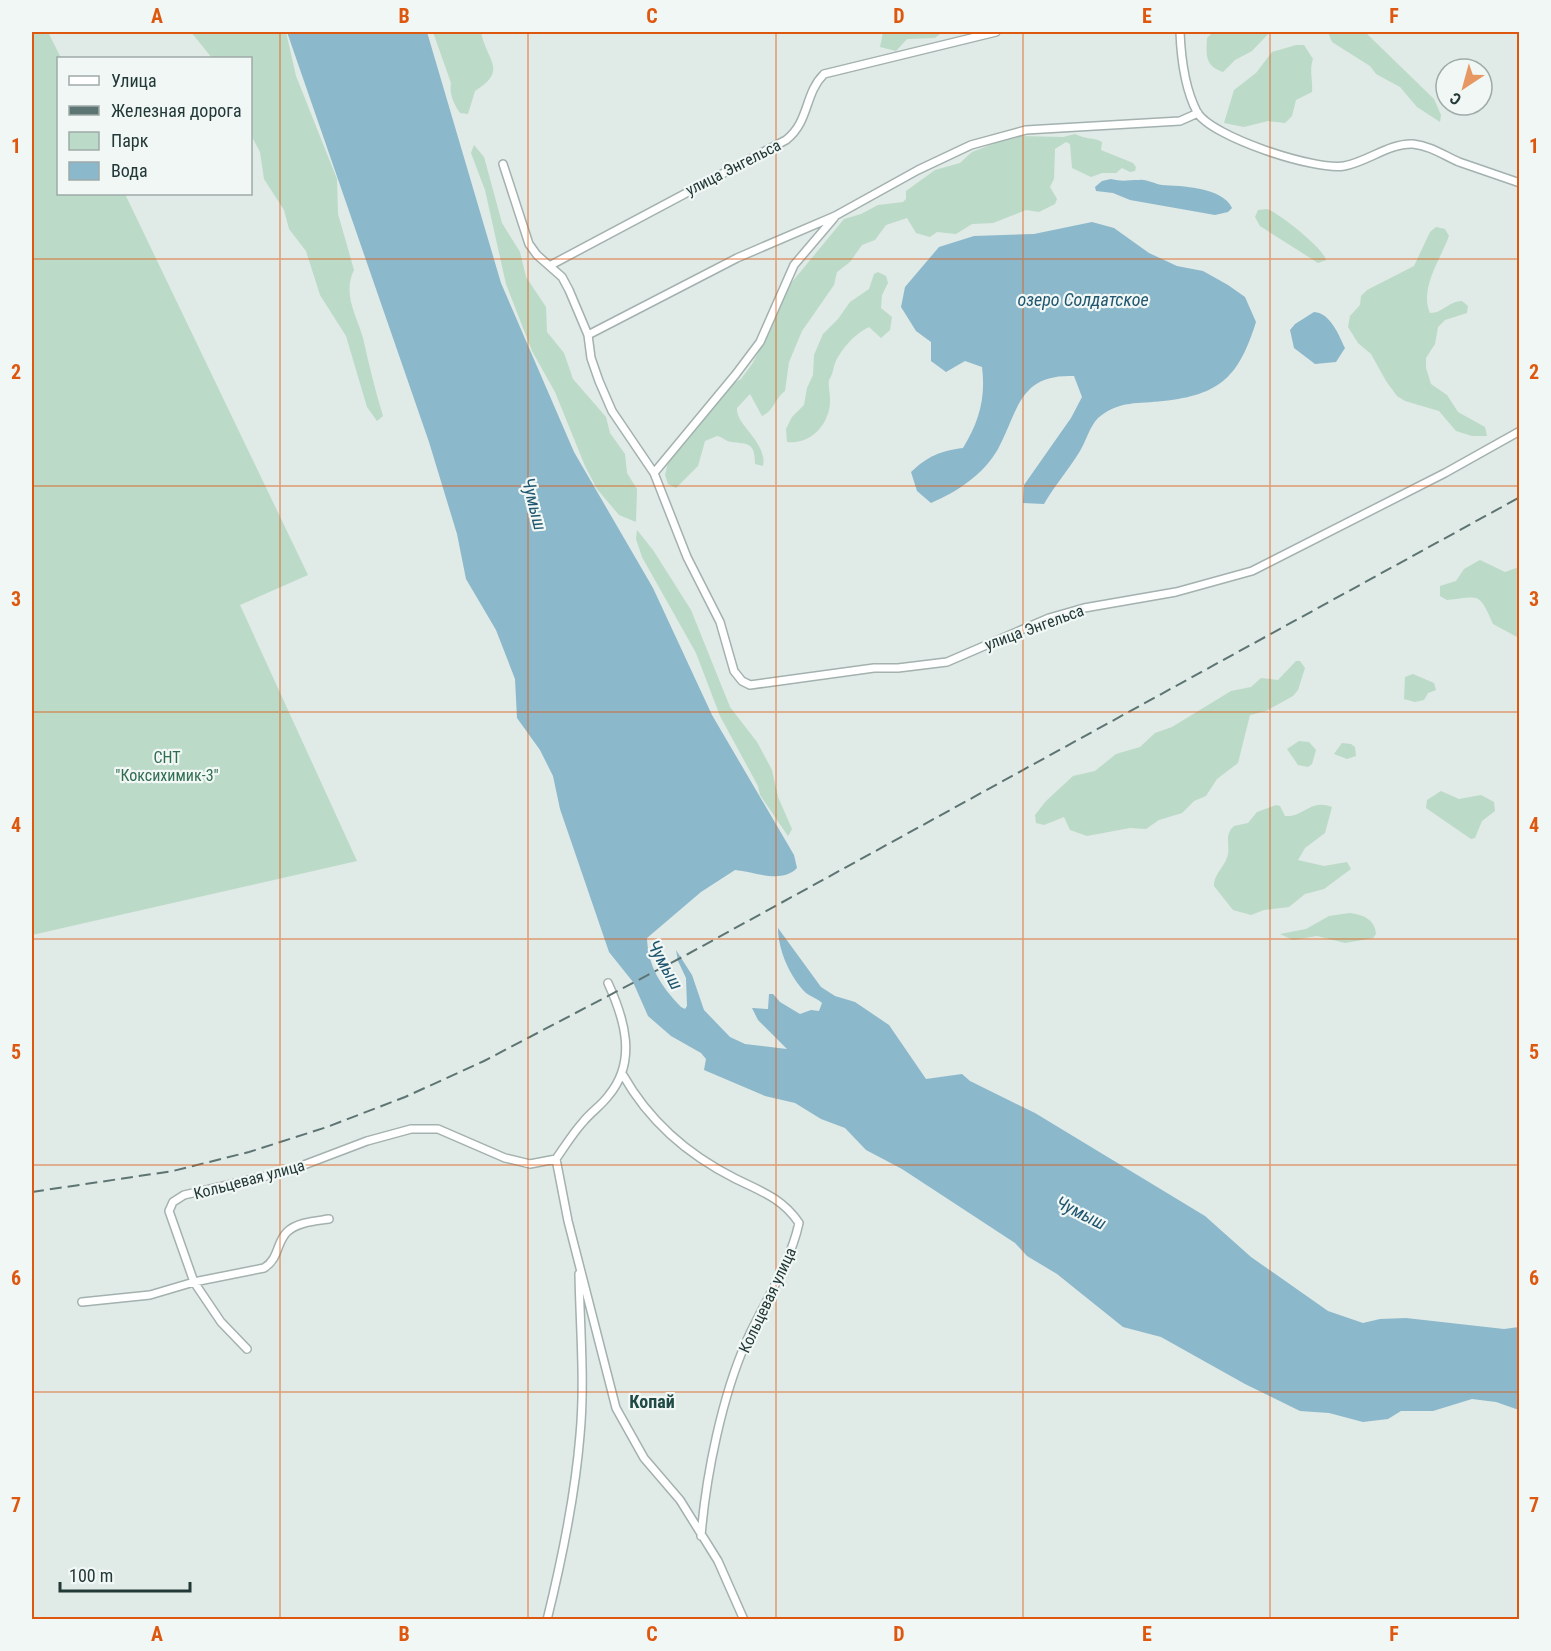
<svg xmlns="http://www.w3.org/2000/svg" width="1551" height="1651" viewBox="0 0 1551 1651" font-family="'Roboto Condensed',sans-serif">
  <rect width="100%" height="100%" fill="#e0eae7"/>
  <!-- green -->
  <path fill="#bbdac8" d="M32,32h16l13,26h-3v136h67l183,381 -68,30 117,256 -325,74z
    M191,32h95l10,44 41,103 1,35 16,56c-12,24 3,46 9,68 6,27 12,52 20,78l-6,5 -10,-14 -21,-71 -26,-41 -14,-44 -17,-22 -5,-19 -20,-31 -4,-27 -9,-17 -1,-77h-38z
    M433,32h48c5,28 28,38 -6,59l-7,23 -8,-1c-6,-9 -11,-19 -9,-30z
    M883,32h59l-7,6 -28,1 -11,12 -16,-4z
    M1213,32h57l-18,19 -17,9 -12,12c-18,-6 -17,-17 -16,-34z
    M1328,32h37l69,67 7,16 -1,7 -23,-15 -17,-20 -24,-13 -6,-8 -38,-24z
    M1296,45h8l9,14c-4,11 0,22 -1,33l-16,8 -4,16 -7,7 -17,-2 -24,6 -20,-4 10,-33 22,-17 16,-21z
    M1075,134c11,6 19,3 27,8l-1,8 32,13 3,4 -1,4 -5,1 -8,-4 -6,5h-14l-11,4 -19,-9 -2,-24 -4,-2 -11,7 -1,30 -4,8 7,12 -2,5 -16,8 -13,-2 -33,13 -21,1 -16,10 -19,-2 -7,5 -14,-4 -9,-15 -21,7 -11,15 -13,5 -12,17 -13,10 -3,13 -32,46 -13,31 -4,29c-11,8 -10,19 -23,25l-12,-22 -13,14c-2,16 31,35 26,58l-8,-2c0,-22 -7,-20 -24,-22 -6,-1 -8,-5 -14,-6l-12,5 -7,25 -22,22 -8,-4 -3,-9 4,-17 61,-73 11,-6 11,-15 19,-35 6,-22 15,-25 52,-63 17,-5 17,-9 25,-3 3,-3v-8l29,-21 25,-7 12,-11 26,-10 23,-6 42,1z
    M474,145l10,12 18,66 18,29 6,25 20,30 1,25 17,21 9,26 33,38 4,16 15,21 2,19 10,16 -1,33 -17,-7 -22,-26 -12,-23 -30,-74 -23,-41 -26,-67 -21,-94 -14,-37z
    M1267,209c12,4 57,40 59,51l-8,3 -58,-37 -5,-9 3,-7z
    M1436,227l9,2 4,7c-8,22 -30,53 -19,77 13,0 19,-12 32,-12l6,5 -1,7 -22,7 -7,7 -3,17 -9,14v10l5,16 16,11 11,17 27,15 2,9h-15l-16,-5 -17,-20 -34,-10 -8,-5 -11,-15 -15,-27 -13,-11 -10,-16 2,-11 10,-11 1,-9 6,-6 47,-24 16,-34z
    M878,272l8,4 2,7 -6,12 -1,13 11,9 -2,13 -9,8 -12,-11c-14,7 -23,17 -31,30 -5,7 -4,16 -9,23 -1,7 1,12 1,19 1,23 -18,46 -43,43l-1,-13 6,-12 12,-12 3,-17 6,-13 1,-20 9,-21 15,-15 12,-17 19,-13 5,-15z
    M637,530l16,20 38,60 39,97 27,35 15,28 6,27 14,32 -4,7 -28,-41 -2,-9 -38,-70 -24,-63 -54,-96 -6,-18z
    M1480,560l25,12 14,-5v71l-26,-14c-14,-33 -14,-27 -46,-24l-7,-4v-10l16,-5 8,-12z
    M1296,661h4l5,7 -7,22 -5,6 -27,15 -16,4 -12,48 -21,16 -11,17 -12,5 -12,12 -23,7 -13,9 -16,-1 -43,8 -17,-6 -6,-13 -20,8 -8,-2 -1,-8 11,-14 27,-25 22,-5 21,-17 24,-7 15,-14 17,-6 59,-36 20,-4 10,-9 17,2z
    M1413,674l21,9 2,7 -8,3 -4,7 -9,2 -11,-3 1,-22z
    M1299,741l10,1 7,8 -4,14 -4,3 -10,-2 -11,-16z
    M1342,743l9,1 4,3 1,9 -9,3 -13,-5z
    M1441,791l18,8 22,-4 13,7 1,9 -13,10 -7,17 -4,1 -45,-31 1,-8z
    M1276,805l4,1 5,10c18,2 25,-18 47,-9l-7,26 -20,15 -7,12 26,6 23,-4 4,7 -27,20 -19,5 -16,13 -25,3 -13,5 -18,-5 -19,-24c0,-13 12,-20 14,-32 2,-11 -4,-19 6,-28l14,-3 9,-11z
    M1350,913c13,2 25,6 26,21l-3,4 -28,5 -28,-7 -24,4 -13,-6 26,-5 23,-13z"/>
  <!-- water -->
  <path fill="#8cb8cb" d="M287,32h140l74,251 73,169 79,136 59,127 82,140 3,13c-16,16 -41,4 -62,2l-34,22 -54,46c1,29 14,48 34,69l4,2 2,-3 -1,-28 -8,-17 -2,-11 16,25 12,35 26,27 15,7 42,5 -29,-29 -6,-12 16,1 1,-15h4l7,8 20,12 11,-4 8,1 3,-8c-5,-5 -11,-6 -16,-10 -16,-16 -28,-43 -28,-65l43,59 14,9 20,6 34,23 37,54 36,-5 8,7 65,32 170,103 46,41 77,54 35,12 17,-4 26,-1 98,11 15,-2v83l-23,-8 -24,-3 -39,12h-32l-13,8 -25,3 -34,-9 -29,-2 -55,-27 -84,-47 -38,-10 -66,-53 -30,-18 -12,-13 -113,-74 -36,-19 -21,-22 -24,-9 -26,-16 -30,-7 -61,-26 2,-11 -5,-6 -30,-17 -23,-20 -15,-34 -24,-30 -49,-143 -7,-33 -13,-26 -23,-32 -2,-39 -19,-49 -30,-51 -9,-45 -28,-92z
    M1111,179c12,3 16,1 28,1 8,-1 15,4 23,5 18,1 61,2 70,23l-4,4 -13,3 -85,-15 -17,-7 -17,-2 -1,-4 7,-6z
    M1092,222l22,6 35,25 28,13 26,5 25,14 17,12 11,25c-17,54 -35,73 -93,79 -24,3 -44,-1 -65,17 -8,8 -12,23 -18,33 -11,18 -25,34 -36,53l-21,-1 1,-18 47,-67 11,-21 -8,-21c-55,-2 -55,33 -76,73 -14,25 -41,43 -67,54l-14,-12 -6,-19c17,-16 29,-21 52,-24 16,-26 23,-50 19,-81l-17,-6 -19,11 -15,-11v-19l-15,-11 -15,-24 4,-20 34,-40 35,-11 60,-2z
    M1314,312c17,1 25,24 31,36l-9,14 -21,2 -21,-16 -4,-18 5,-6z"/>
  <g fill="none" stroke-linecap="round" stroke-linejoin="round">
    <!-- street casing -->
    <g stroke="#a3b1af" stroke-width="10">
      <path id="street" d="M1180,32c1,25 5,57 17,80 14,25 119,59 147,54 23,-4 45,-23 69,-22 18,2 30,11 46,18 20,7 41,14 61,21
        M503,164l26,80 8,11 25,22 7,13 19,45 3,23 8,23 13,30 42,62 33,84 33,65 14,49 8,10 8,4 124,-17h24l49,-6 102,-44 35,-10 92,-16 76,-21 193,-98 75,-42
        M551,265l235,-125c24,-19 18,-46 38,-66l172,-42
        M588,335l149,-77 98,-42 83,-46 53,-25 55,-15 154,-9 18,-8
        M654,473l82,-99 24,-32 34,-77 40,-47
        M623,1075c26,46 65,80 113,104 25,12 47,20 63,44 -9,41 -34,78 -52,117 -25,56 -41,135 -46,196
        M556,1159l12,62 48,187 28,50 36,42 38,61 26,59
        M82,1302l68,-7 44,-13 70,-14c15,-9 12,-25 23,-36 10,-10 29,-11 42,-13
        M247,1349l-26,-27 -27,-40 -25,-71 4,-9 11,-7 104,-24 79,-30 44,-12h27l67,29 25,6 26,-5c9,-13 17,-26 27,-37 8,-10 19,-17 26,-27 28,-34 16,-75 -1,-112
        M547,1620c15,-61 28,-123 33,-185 5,-53 0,-107 -1,-161"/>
    </g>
    <!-- street -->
    <use href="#street" stroke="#fff" stroke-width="7"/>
    <!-- rail -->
    <path stroke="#5d7572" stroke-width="2" stroke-dasharray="12 6" stroke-linecap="butt" d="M32,1192l141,-21 76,-19 78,-25 78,-30 79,-36 204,-107 832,-457"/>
  </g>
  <!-- grid -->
  <path fill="none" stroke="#de570e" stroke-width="1.5" stroke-opacity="0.55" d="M280,32v1588M528,32v1588M776,32v1588M1023,32v1588M1270,32v1588M32,259h1488M32,486h1488M32,712h1488M32,939h1488M32,1165h1488M32,1392h1488"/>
  <g text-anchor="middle" stroke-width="4.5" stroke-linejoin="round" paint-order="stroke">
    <!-- street labels -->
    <g font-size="16" fill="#223937" stroke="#f1f7f5">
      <text transform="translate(733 167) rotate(-27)" y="6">улица Энгельса</text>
      <text transform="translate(1034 627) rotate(-20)" y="6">улица Энгельса</text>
      <text transform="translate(249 1179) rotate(-15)" y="6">Кольцевая улица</text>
      <text transform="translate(767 1300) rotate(-65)" y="6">Кольцевая улица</text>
    </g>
    <!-- park labels -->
    <g font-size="16" fill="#306d51" stroke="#f1f7f5">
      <text x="167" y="763">СНТ<tspan x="167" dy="18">"Коксихимик-3"</tspan></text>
    </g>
    <!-- water labels -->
    <g font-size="18" font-style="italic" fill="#215770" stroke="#f1f7f5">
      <text x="1083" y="306">озеро Солдатское</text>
      <text transform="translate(534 504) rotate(76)" y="6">Чумыш</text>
      <text transform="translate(665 965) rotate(61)" y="6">Чумыш</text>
      <text transform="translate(1081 1213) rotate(26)" y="6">Чумыш</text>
    </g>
    <!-- neighbourhood labels -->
    <g font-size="18" font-weight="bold" fill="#204a46" stroke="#f1f7f5">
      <text x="652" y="1408">Копай</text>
    </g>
  </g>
  <!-- border -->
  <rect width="1551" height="1651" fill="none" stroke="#f1f7f5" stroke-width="66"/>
  <!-- legend -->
  <rect x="57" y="57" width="195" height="138" fill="#f1f7f5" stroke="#9eaba9" stroke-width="1.5"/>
  <rect x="69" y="76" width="30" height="9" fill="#ffffff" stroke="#9eaba9" stroke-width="1.5"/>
  <text x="111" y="87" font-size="18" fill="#223937">Улица</text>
  <rect x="69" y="106" width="30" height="9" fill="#5d7572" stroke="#9eaba9" stroke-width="1.5"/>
  <text x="111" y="117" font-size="18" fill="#223937">Железная дорога</text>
  <rect x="69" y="132" width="30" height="18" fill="#bbdac8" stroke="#9eaba9" stroke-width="1.5"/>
  <text x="111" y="147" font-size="18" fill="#223937">Парк</text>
  <rect x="69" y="162" width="30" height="18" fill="#8cb8cb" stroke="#9eaba9" stroke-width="1.5"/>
  <text x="111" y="177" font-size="18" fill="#223937">Вода</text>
  <!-- north arrow -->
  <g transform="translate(1464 87) rotate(216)"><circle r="28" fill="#f1f7f5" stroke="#9eaba9" stroke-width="1.5"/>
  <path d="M0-4.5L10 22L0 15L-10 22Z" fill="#e79761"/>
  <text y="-9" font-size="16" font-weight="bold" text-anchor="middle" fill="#223937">С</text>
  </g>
  <!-- scale -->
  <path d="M60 1582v9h130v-9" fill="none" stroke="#223937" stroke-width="3"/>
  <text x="69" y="1582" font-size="18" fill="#223937" stroke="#f1f7f5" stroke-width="4.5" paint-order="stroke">100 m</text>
  <rect x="33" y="33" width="1485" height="1585" fill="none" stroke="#de570e" stroke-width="2"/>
  <g font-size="20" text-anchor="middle" font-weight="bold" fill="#de570e">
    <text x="157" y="23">A</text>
    <text x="404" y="23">B</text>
    <text x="652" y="23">C</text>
    <text x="899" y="23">D</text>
    <text x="1147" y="23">E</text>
    <text x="1394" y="23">F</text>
    <text x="16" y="153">1</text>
    <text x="1534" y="153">1</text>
    <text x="16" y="379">2</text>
    <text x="1534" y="379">2</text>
    <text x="16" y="606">3</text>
    <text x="1534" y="606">3</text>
    <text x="16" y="832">4</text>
    <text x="1534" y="832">4</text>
    <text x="16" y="1059">5</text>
    <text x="1534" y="1059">5</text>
    <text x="16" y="1285">6</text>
    <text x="1534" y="1285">6</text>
    <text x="16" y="1512">7</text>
    <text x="1534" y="1512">7</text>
    <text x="157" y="1641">A</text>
    <text x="404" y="1641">B</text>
    <text x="652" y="1641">C</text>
    <text x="899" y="1641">D</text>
    <text x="1147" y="1641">E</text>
    <text x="1394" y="1641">F</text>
  </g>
</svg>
